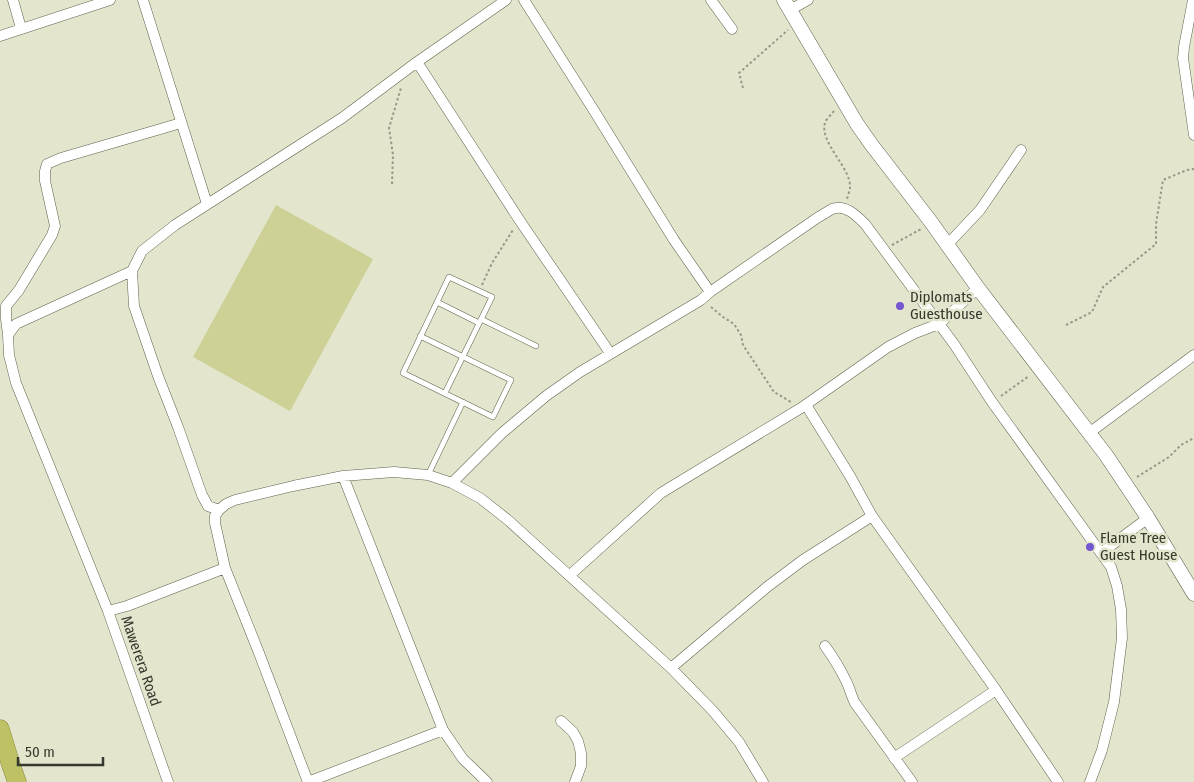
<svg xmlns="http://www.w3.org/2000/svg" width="1194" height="782" viewBox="0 0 1194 782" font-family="'Fira Sans Condensed',sans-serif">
  <rect width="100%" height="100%" fill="#e3e5cd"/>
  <!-- green -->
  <path fill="#cdd196" d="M276,205l97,54 -83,152 -97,-54z"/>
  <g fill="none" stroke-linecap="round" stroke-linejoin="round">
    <!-- service casing -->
    <g stroke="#60614c" stroke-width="6">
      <path id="service" d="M437,302l42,21
        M481,319l55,27
        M420,336l91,44 -18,37 -90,-44 46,-96 43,20c-16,32 -31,64 -47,96
        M428,475l35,-73"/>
    </g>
    <!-- minor casing -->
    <g stroke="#60614c" stroke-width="11">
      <path id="minor" d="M13,0l8,28
        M143,0l64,204
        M506,0l-89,62 103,159 90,132
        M524,0l69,109 81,131 36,52
        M711,0l21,29
        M1193,0l-9,47 -1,11 11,77
        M790,10l18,-10
        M0,36l110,-36
        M947,245l33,-35 41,-60
        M8,335l-2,-16v-13l13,-16 33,-55 3,-9 -10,-45v-10l2,-7 14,-6 120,-35
        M806,405l44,71 22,40 124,174 62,92
        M1089,433l105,-78
        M343,476l100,254 20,29 24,23
        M452,483l50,-50 44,-37 34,-24 121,-72 9,-8 107,-74c5,-3 10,-6 15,-9 13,-5 24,6 33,15l89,120 38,58 119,165 6,19 4,23 1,29 -8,64 -12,48 -12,32
        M219,510l-11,-4 -6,-11 -24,-68 -20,-51 -24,-70 -2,-35 10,-20 33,-26 167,-107 75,-56
        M1101,553l47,-35
        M570,575l91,-82 140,-85 87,-61 27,-14 24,-9 39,-36
        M108,611l-92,-228 -7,-28 -1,-20 8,-11 116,-53
        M825,646c8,11 15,22 21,35 4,7 5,15 9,22l57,79
        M671,668l96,-81 36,-27 69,-44
        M561,721l12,11 5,9 3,12v13l-6,16
        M894,758l102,-68
        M168,782l-60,-171 19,-5 98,-38
        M308,782l-49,-129 -34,-85 -10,-45v-7l4,-6 7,-6 9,-4 58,-14 50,-10 51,-4 34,3 24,8 28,15 28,22 163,148 42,43 26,31 24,40
        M308,782l135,-52"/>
    </g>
    <!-- tertiary casing -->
    <g stroke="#60614c" stroke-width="15">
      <path id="tertiary" d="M784,0l73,124 14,20 60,78 47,66 128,167 42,63 46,76"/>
    </g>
    <!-- trunk casing -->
    <g stroke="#858738" stroke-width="19">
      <path id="trunk" d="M0,729l11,36 6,17"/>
    </g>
    <!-- path -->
    <path stroke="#979886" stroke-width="2" stroke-dasharray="2.5 2.5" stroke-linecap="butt" d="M743,88l-4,-15 49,-43
      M834,111c-3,4 -8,8 -9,12 -6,19 26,45 25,64 0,4 -2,8 -3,12
      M392,184l1,-29 -4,-27 12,-40
      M892,245l29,-16
      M482,285l10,-22 21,-33
      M711,307l12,10 11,7 7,11 2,10 31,47 17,10
      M1066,325l26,-13 11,-25 53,-43v-20l7,-44 24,-10 7,-1
      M1001,396l28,-20
      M1137,477l32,-20 12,-12 13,-7"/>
    <!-- service -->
    <use href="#service" stroke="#fff" stroke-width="5"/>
    <!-- minor -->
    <use href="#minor" stroke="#fff" stroke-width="10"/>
    <!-- tertiary -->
    <use href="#tertiary" stroke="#fff" stroke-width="14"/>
    <!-- trunk -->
    <use href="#trunk" stroke="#bfc264" stroke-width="18"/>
  </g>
  <!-- markers -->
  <g fill="#7456d0" stroke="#e3e5cd" stroke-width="2">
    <circle cx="900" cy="306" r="5"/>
    <circle cx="1090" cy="547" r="5"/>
  </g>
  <g text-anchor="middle" stroke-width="5" stroke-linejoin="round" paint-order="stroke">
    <!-- poi labels -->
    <g font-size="15" fill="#37382e" stroke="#e3e5cd" text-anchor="start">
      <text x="910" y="302">Diplomats<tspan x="910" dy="17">Guesthouse</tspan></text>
      <text x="1100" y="543">Flame Tree<tspan x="1100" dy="17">Guest House</tspan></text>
    </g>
    <!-- street labels -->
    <g font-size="15" fill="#37382e" stroke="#e3e5cd">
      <text transform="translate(141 661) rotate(71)" y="5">Mawerera Road</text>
    </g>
  </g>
  <!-- scale -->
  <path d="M18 757v8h85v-8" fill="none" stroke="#37382e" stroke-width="2.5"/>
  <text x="25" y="757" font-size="15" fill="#37382e" stroke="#e3e5cd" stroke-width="4" paint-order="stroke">50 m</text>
</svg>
